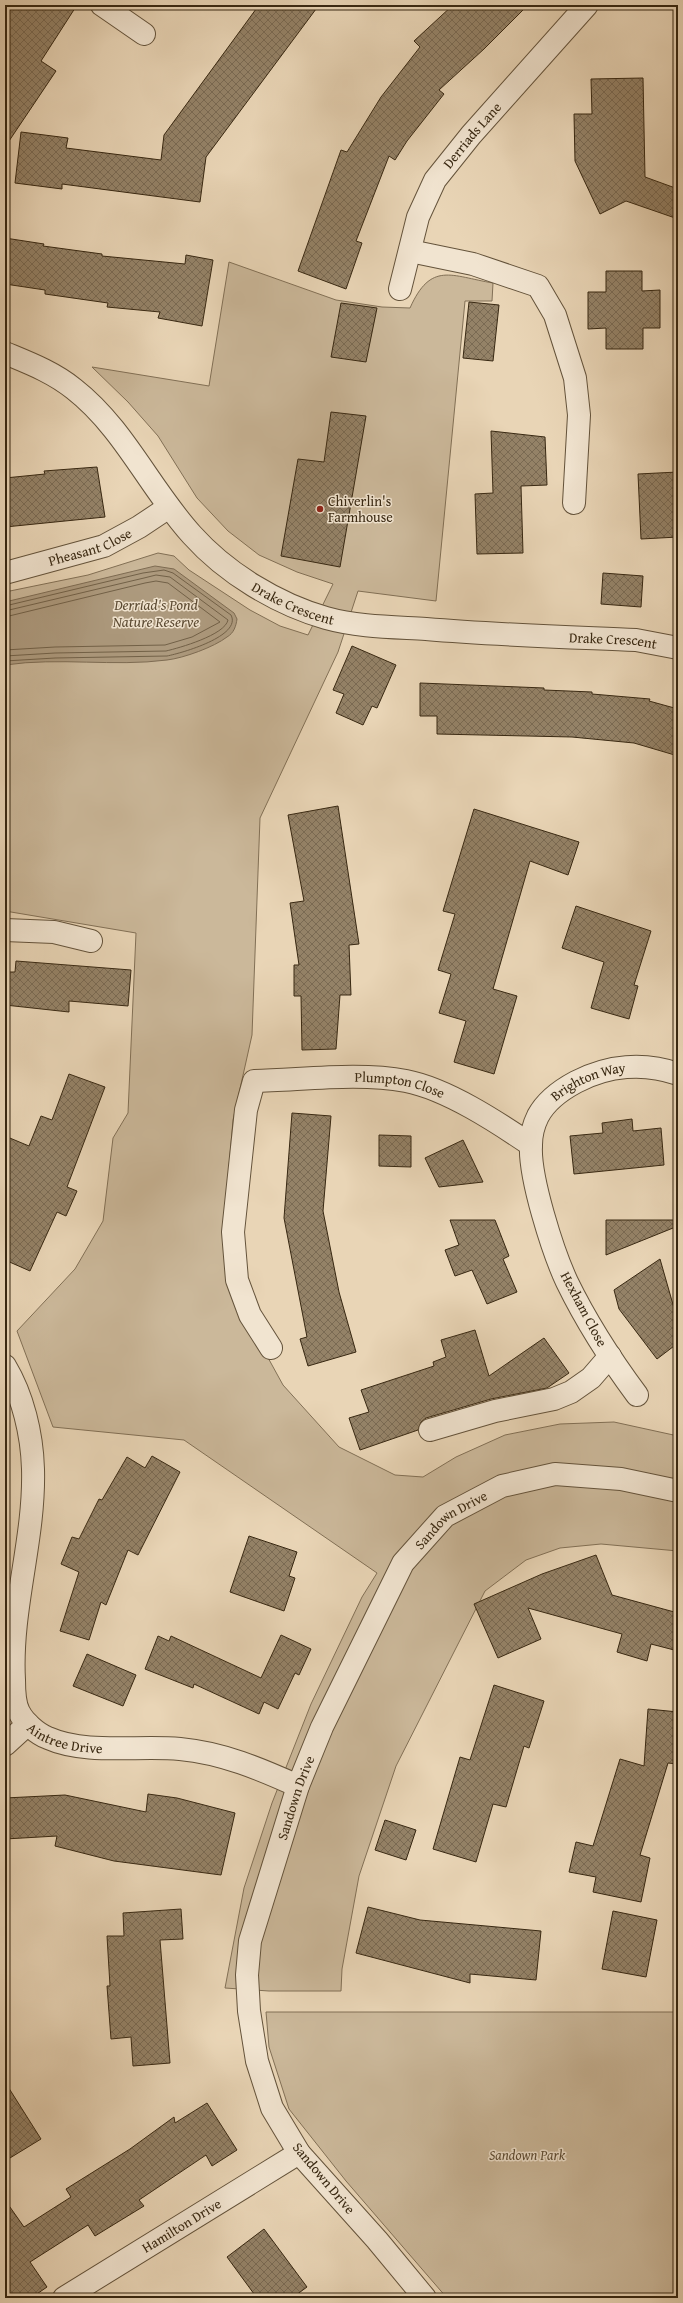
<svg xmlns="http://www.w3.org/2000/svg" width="683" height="2303" viewBox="0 0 683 2303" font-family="'Gentium Book Plus',serif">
  <defs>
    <pattern id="building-cross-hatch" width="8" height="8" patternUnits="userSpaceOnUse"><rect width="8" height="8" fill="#948267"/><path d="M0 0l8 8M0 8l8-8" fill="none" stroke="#7a6a53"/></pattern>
  </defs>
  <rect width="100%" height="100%" fill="#e9d5b6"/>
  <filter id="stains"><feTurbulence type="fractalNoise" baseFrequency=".005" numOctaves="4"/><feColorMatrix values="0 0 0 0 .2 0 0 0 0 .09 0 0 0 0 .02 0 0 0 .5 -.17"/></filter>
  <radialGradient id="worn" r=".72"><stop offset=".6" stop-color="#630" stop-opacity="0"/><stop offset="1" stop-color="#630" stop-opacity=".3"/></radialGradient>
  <!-- green -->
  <path fill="#cbb89a" stroke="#827056" d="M229,262l107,38 46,7 28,1c21,-47 41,-32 83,-25l-1,18h-27l-29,300 -78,-10 -20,61 -78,166 -8,217 -19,85 -7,82 24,123 33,60 56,62 56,28 28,2 33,-20 49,-22 55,-11 54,-2 64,14v115l-77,-7 -41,4 -34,12 -41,31 -89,175 -37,110 -17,93 -1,22h-72l-44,-3 19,-100 28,-85 39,-99 51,-107 15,-24 -193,-133 -131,-13 -36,-96 58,-62 28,-48 10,-83 15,-25 8,-180 -131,-22v-319l83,-17 70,-22 16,3 15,14 61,40 30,16 28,9 25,-51 -36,-12 -38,-17 -31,-24 -31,-33 -39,-62 -30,-34 -36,-35 117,19z
    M266,2012h412v286h-231l-101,-117 -57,-72 -20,-62z"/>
  <!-- water -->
  <path fill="#ad9a7e" stroke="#7e6c53" d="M155,566l19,3 60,44 3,6c-1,7 -3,14 -10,18 -13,10 -43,21 -60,23 -53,7 -108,-3 -162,5v-63z"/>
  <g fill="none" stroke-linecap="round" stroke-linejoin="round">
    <!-- shore -->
    <path stroke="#726148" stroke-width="1" d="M5,606l138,-33 21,-3 9,3 58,42c11,21 -49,38 -64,41l-112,2 -50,3
      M5,611l139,-33 12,-3 14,2 58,43c-3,15 -49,28 -62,31l-111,2 -50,3
      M5,617l140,-34 11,-2 12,2 52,39 -28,15 -27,8 -110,2 -50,3"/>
  </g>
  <!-- building -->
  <path fill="url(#building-cross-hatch)" stroke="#382812" d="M13,5h64l-36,56 15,10 -51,76v-129z
    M259,5h60l-113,152 -6,45 -138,-18v5l-47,-6 6,-51 47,6 -2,10 95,12 3,-25z
    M453,5h75l-44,44 -45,41 5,4 -37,47 -12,19 -6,-4 -33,85 6,2 -16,46 -48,-18 43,-121 6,2 34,-55 39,-50 -6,-6z
    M643,78l2,99 33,12v30l-52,-18 -26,13 -25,-53 -1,-47h18l-1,-35z
    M5,238l39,6 -1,2 59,8v2l83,8 1,-9 27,5 -11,66 -44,-8 2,-6 -53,-5 1,-4 -63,-9v-4l-40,-6z
    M606,271h36v20l18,-1v38h-17v21h-37v-21l-18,1v-37h18z
    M469,302l30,3 -6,56 -30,-3z
    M341,303l36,5 -11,54 -35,-5z
    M331,412l35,4 -26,151 -59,-11 17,-97 26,3z
    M491,431l54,6 2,48 -26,1 2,67 -46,1 -2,-60 18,-1z
    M97,467l8,50 -100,10v-49l40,-4 -1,-3z
    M678,472v65l-37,2 -3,-65z
    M603,573l40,3 -2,31 -40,-3z
    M352,646l44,19 -19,43 -5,-2 -9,19 -27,-12 8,-19 -11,-4z
    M420,683l124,5v2l48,2v2l58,5 -1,2 29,8v47l-44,-13 -62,-6 -135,-3v-18h-17z
    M338,806l21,138 -10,1 2,50h-11l-4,54 -34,1 -1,-54h-7v-31h5l-9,-62 14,-2 -16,-86z
    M474,809l105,33 -11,33 -38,-14 -37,128 24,7 -23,78 -40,-12 12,-41 -27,-8 12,-39 -13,-4 17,-56 -12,-3z
    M576,906l75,25 -17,54 4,1 -9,33 -38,-11 13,-46 -42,-14z
    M16,961l115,9 -3,36 -59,-5v11l-64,-7v-33h10z
    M69,1074l36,13 -38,100 10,4 -11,25 -9,-4 -27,59 -25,-11v-124l24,10 12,-30 11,4z
    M292,1113l39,3 -8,95 16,81 17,60 -48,14 -8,-27 7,-2 -23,-119z
    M632,1119l1,12 28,-3 3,37 -90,9 -4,-38 33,-3 -1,-10z
    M379,1135l32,1v31l-32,-1z
    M463,1140l20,42 -44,5 -14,-29z
    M450,1220h45l14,36 -6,3 14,33 -30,12 -15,-34 -17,6 -10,-26 14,-5z
    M606,1220h72v6l-72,29z
    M660,1259l18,63v21l-21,16 -38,-50 -5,-19z
    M475,1330l14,46 55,-38 25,35 -22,15 -56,11 -65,19 -5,4 -3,8 -58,20 -11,-32 20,-6 -8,-22 73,-24 -1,-4 13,-5 -5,-17z
    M152,1456l28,16 -42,83 -10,-5 -22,55 -5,-3 -12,38 -29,-9 19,-59 -18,-8 11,-27 7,2 20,-40 3,1 25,-43 18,11z
    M249,1536l48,16 -8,24 6,2 -11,33 -54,-19z
    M596,1555l16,40 66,18v38l-27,-7 -4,17 -30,-9 5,-18 -94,-26 13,31 -43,19 -24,-54 68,-30z
    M281,1635l30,14 -12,26 -4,-2 -17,36 -14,-7 -5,12 -65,-30 -1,4 -48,-19 13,-33 11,5 2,-5 90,42z
    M87,1654l49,21 -13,31 -50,-20z
    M494,1685l50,16 -15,47 -5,-2 -18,61 -13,-3 -17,58 -43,-13 27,-92 10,3z
    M648,1709l30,3v52l-10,-1 -28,92 10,3 -9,44 -48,-10 3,-15 -27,-5 7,-30 17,4 27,-87 24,7z
    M148,1794l29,4 58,15 -14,62 -107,-14 -59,-15 2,-10 -52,3v-41l60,-3 81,17z
    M385,1820l31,10 -10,30 -31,-10z
    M368,1907l52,13 121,11 -5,49 -66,-6v9l-114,-30z
    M181,1909l2,30 -23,1 10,123 -37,3 -2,-29 -20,2 -4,-53h3l-3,-50h17l-1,-23z
    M613,1911l44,9 -11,57 -44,-8z
    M5,2082l36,57 -36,22z
    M207,2103l30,47 -25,16 -6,-11 -67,45 5,6 -49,30 -7,-11 -58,37 17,25 -16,11h-26v-98l19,27 47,-30 -5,-8 64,-40 44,-32 1,6z
    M264,2229l43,58 -15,11h-35l-30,-41z"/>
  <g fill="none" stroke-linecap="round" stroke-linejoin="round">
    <!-- minor casing -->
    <g stroke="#64533b" stroke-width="24">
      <g id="minor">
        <path d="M102,5l42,29"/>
        <path d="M410,251l63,13 65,22 17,29 20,63 4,37 -5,88"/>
        <path id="s1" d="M400,289l18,-72 17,-37 36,-45 116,-130"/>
        <path id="s2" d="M5,353c24,10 48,19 69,36 50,39 76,100 118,146 34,38 85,69 134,83 32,9 67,9 100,11 70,6 140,8 210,11l42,8"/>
        <path id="s3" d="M5,573l99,-27 35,-19 30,-20"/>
        <path d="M5,930l49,2 37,9"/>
        <path id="s4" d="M271,1348l-21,-33 -13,-35 -4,-48 13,-122 8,-29c48,-1 105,-9 152,0 41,8 91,41 125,64"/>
        <path id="s5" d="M5,1366c18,30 27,68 28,103 2,71 -23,140 -19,211 0,10 0,23 5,32 5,10 18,22 29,26 38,17 91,7 132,11 43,4 80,20 118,37"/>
        <path id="s6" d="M637,1395c-26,-35 -51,-74 -70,-113 -14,-30 -38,-105 -36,-137 0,-9 3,-21 7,-29 8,-15 23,-26 38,-34 32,-17 68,-20 102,-8"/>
        <path d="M430,1430l65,-19 59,-12 17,-7 20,-14 19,-22"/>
        <path d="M5,1745l23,-21"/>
        <path id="s7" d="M64,2298l235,-145"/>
        <path id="s8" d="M425,2298l-48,-58 -78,-87 -27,-45 -15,-47 -8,-50 -2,-36 3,-34 48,-155 24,-59 81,-164 42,-47 57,-30 53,-12 66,5 57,12"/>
      </g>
    </g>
    <!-- minor -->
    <use href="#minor" stroke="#f1e4d0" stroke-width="22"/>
  </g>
  <!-- markers -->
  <circle fill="#8f2418" stroke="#f1e4d0" stroke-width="1.5" cx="320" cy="509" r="4"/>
  <g text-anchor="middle" stroke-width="3" stroke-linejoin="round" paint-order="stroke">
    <!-- street labels -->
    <g font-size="14" fill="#382812" stroke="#f1e4d0">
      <text dy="5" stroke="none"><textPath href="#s1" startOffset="173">Derriads Lane</textPath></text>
      <text dy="5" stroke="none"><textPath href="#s3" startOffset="89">Pheasant Close</textPath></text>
      <text dy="5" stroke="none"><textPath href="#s2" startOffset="390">Drake Crescent</textPath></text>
      <text dy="5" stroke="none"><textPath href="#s2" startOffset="714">Drake Crescent</textPath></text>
      <text dy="5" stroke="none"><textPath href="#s6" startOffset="369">Brighton Way</textPath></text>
      <text dy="5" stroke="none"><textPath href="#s4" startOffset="424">Plumpton Close</textPath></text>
      <text transform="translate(584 1309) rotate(62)" y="5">Hexham Close</text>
      <text dy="5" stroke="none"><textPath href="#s8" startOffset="889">Sandown Drive</textPath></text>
      <text dy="5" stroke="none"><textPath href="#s5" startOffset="409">Aintree Drive</textPath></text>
      <text dy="5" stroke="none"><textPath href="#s8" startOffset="565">Sandown Drive</textPath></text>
      <text transform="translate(324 2178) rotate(50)" y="5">Sandown Drive</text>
      <text dy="5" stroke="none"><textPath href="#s7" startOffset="138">Hamilton Drive</textPath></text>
    </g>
    <!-- poi labels -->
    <g font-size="14" fill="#382812" stroke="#f1e4d0" text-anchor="start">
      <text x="328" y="506">Chiverlin's<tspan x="328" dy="16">Farmhouse</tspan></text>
    </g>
    <!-- park labels -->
    <g font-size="14" font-style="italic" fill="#5d4c34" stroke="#f1e4d0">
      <text x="527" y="2160">Sandown Park</text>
    </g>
    <!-- water labels -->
    <g font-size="15" font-style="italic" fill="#5b4a32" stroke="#f1e4d0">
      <text x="156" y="610">Derriad's Pond<tspan x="156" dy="17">Nature Reserve</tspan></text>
    </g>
  </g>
  <!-- margin -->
  <rect width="683" height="2303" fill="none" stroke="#e9d5b6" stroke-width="20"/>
  <rect x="6" y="6" width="671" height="2291" fill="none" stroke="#382812" stroke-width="2"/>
  <rect x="10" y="10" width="663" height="2283" fill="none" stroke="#382812"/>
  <rect width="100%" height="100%" filter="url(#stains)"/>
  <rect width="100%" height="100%" fill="url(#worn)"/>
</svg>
